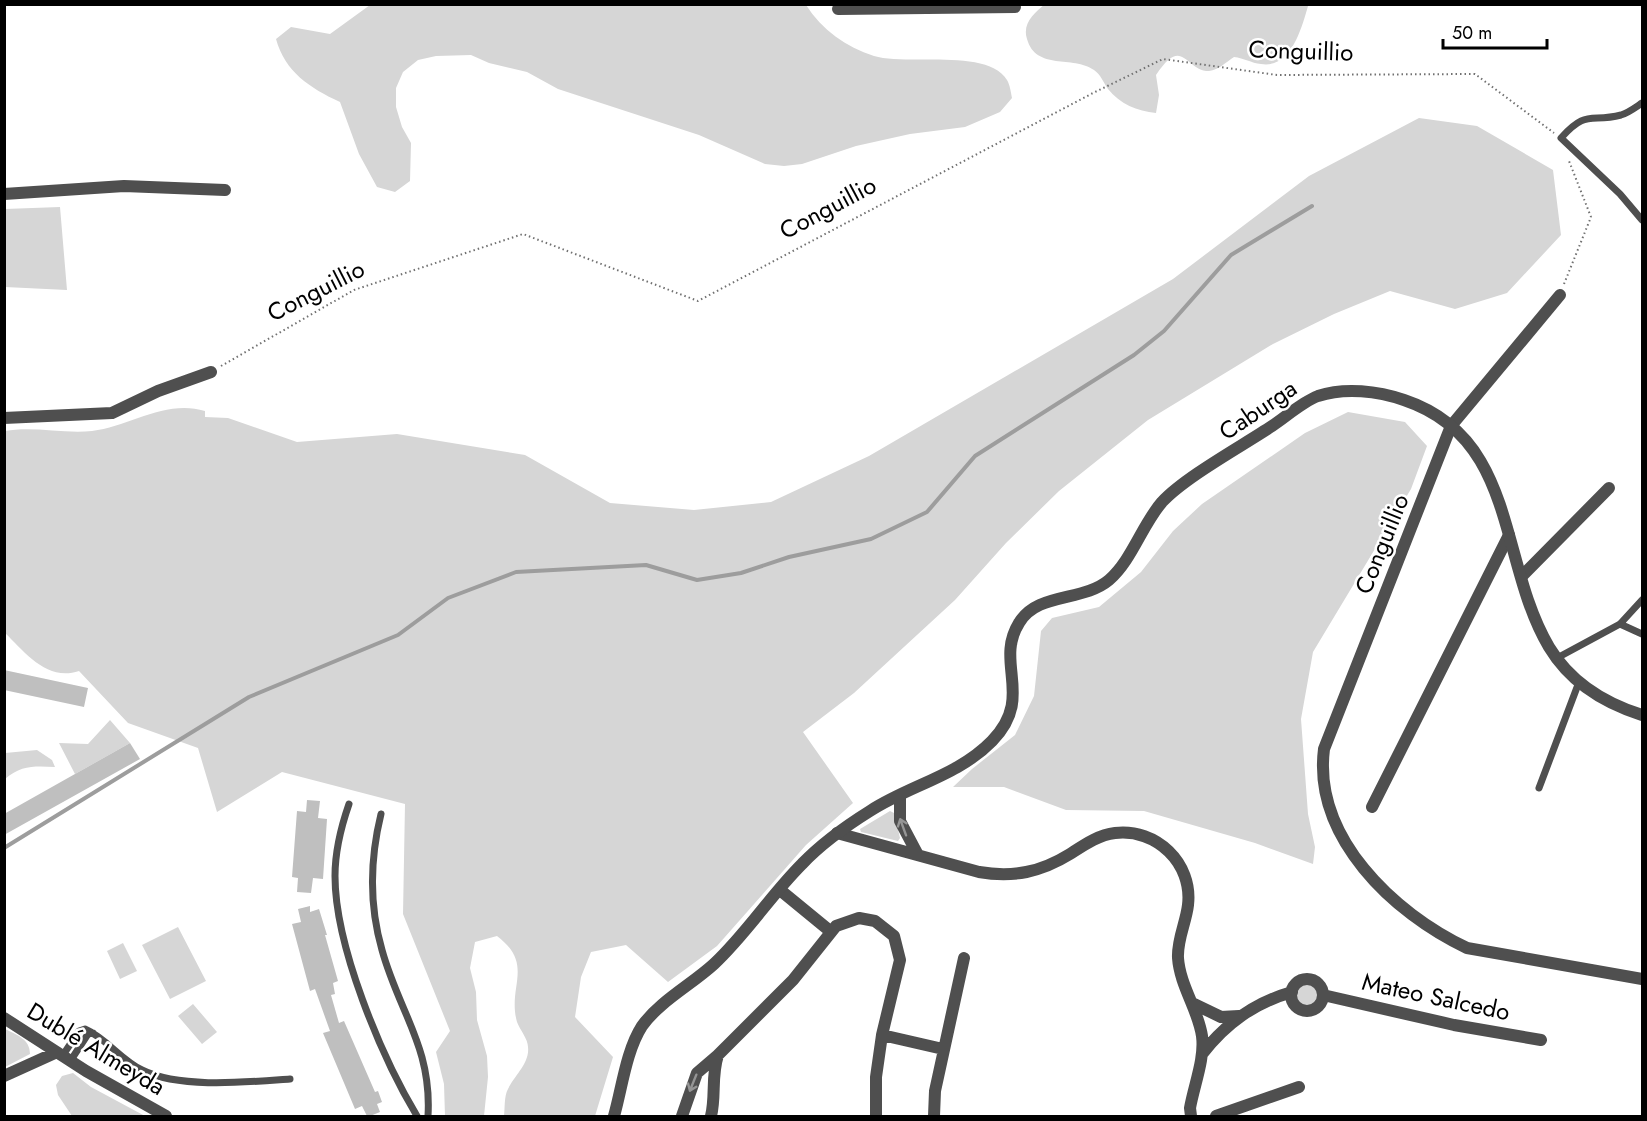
<svg xmlns="http://www.w3.org/2000/svg" width="1647" height="1121" viewBox="0 0 1647 1121" font-family="Jost,sans-serif">
  <rect width="100%" height="100%" fill="#fff"/>
  <!-- green -->
  <path fill="#d6d6d6" d="M1045,4h263v2c-6,21 -17,63 -47,58 -10,-1 -17,-6 -27,-7 -8,5 -15,13 -25,14 -24,0 -26,-37 -53,4l3,20 -3,18c-19,-2 -36,-9 -48,-24 -5,-7 -7,-14 -14,-19 -21,-15 -58,1 -67,-31 -5,-15 7,-26 18,-35z
    M370,5h436c16,25 40,42 68,51 32,10 114,-8 133,24 3,5 4,13 5,18l-12,14 -35,15 -55,7 -54,12 -54,18 -18,2 -19,-2 -66,-29 -141,-46 -31,-17 -38,-9 -18,-8 -35,1 -18,4 -15,12 -7,16v19l6,20 9,16 -1,38 -15,11 -18,-5 -18,-33 -19,-52c-30,-14 -55,-30 -64,-63l15,-12 39,7z
    M1419,118l58,8 76,44 8,65 -54,58 -52,16 -65,-18 -56,23 -61,30 -125,76 -89,71 -53,52 -51,57 -101,93 -51,39 50,71 -47,42 -89,101 -49,36 -42,-37 -35,7 -10,25 -6,40 38,40 -18,59h-91c1,-8 0,-20 4,-27 6,-13 22,-26 20,-42 0,-8 -8,-17 -11,-25 -10,-36 18,-57 -20,-86l-22,6 -5,26 6,24 1,28 10,36 1,21 -4,39h-39l-1,-32 -8,-32 14,-21 -47,-117 2,-110 -123,-32 -65,40 -19,-64 -70,-25 -49,-52c-32,11 -54,-19 -74,-38v-202c28,-5 59,3 87,0 38,-5 74,-32 113,-20v6l23,1 69,24 100,-8 128,21 85,48 84,7 77,-8 98,-46 304,-177 136,-103z
    M60,207l7,83 -62,-3v-78z
    M1348,412l57,10 22,24 -16,43 -98,163 -12,67 7,95 7,33 -2,17 -58,-21 -111,-32 -78,-1 -62,-23h-51l19,-18 43,-34 19,-39 7,-65 11,-13 47,-11 42,-35 32,-41 29,-27 103,-71z
    M110,720l20,23 -55,31 -16,-31 29,1z
    M37,750l15,10 3,7c-20,-1 -34,-2 -50,12v-26z
    M890,811l4,2 6,25 -2,3 -37,-9 -1,-3z
    M178,927l28,54 -36,18 -28,-54z
    M123,943l14,28 -17,8 -13,-28z
    M1294 995a13 13 0 1 1 26 0a13 13 0 1 1-26 0Z
    M193,1004l24,28 -15,12 -24,-28z
    M5,1029c12,6 25,10 25,25l-25,13z
    M73,1073l18,14 54,29h-73l-14,-21 -2,-10 6,-9z"/>
  <g fill="none" stroke-linecap="round" stroke-linejoin="round">
    <!-- stream -->
    <path stroke="#9d9d9d" stroke-width="4" d="M4,848l245,-151 149,-62 50,-37 68,-26 130,-7 51,15 44,-7 48,-16 82,-18 56,-27 48,-56 159,-101 30,-24 67,-76 81,-49"/>
  </g>
  <!-- building -->
  <path fill="#bfbfbf" d="M4,670l84,18 -4,19 -80,-17z
    M130,743l10,16 -136,76v-21z
    M307,800l13,1 -2,17 9,1 -4,60 -10,-1 -2,15 -14,-1 1,-14 -6,-1 5,-66 9,1z
    M310,906v6l9,-3 8,26h-2l13,46 -5,2 2,11 -4,1 8,28 5,-2 31,71 3,-1 4,11 -5,2 3,8 -10,4h-3l-5,-10 -7,3 -32,-76 7,-2 -15,-42 -5,2 -18,-67 9,-2 -3,-13z"/>
  <g fill="none" stroke-linecap="round" stroke-linejoin="round">
    <!-- path -->
    <path stroke="#717171" stroke-width="2" stroke-dasharray="1.5 3" stroke-linecap="butt" d="M1564,284l27,-67 -22,-56
      M221,366l133,-76 169,-56 175,67 395,-208 70,-34 114,16 198,-1 79,59"/>
    <!-- service -->
    <path stroke="#4f4f4f" stroke-width="7" d="M1642,103c-6,4 -14,10 -21,12 -31,8 -34,-6 -60,23l59,56 22,26
      M1620,624l22,10
      M1557,658l63,-34 22,-24
      M1539,788l40,-106
      M349,804c-8,23 -14,47 -14,72 0,70 46,180 82,240
      M381,814c-11,45 -12,91 1,136 17,62 50,97 46,166
      M63,1055l16,-24 6,-2c21,9 36,31 57,41 38,19 106,12 148,9
      M71,1060l17,-26 5,-1"/>
    <!-- minor -->
    <path stroke="#4f4f4f" stroke-width="12" d="M838,9l177,-2
      M4,194l120,-8 101,4
      M1560,295l-109,131 -127,323c-11,88 69,164 143,199l175,31
      M4,418l108,-5 46,-22 53,-19
      M1522,576l87,-88
      M900,796v25l18,34
      M1372,807l137,-272
      M837,833l142,39c34,6 62,0 91,-18 14,-9 28,-19 45,-21 41,-5 78,30 73,72 -2,18 -11,34 -10,53 2,28 20,51 24,78 3,23 -8,49 -12,72l1,8
      M780,890l50,41
      M1291 995a16 16 0 1 1 32 0a16 16 0 1 1-32 0Z
      M1323,995l131,30 87,15
      M1194,1004l27,13 18,-1
      M4,1018l82,53 80,45
      M882,1035l61,14
      M1202,1054c24,-31 52,-51 90,-62
      M718,1055l75,-75 43,-54 23,-8 16,3 19,15 6,24 -18,75 -6,42v39
      M4,1076l53,-24
      M682,1116l15,-43 21,-18c-7,21 -2,41 -7,61
      M934,1116l1,-25 29,-133
      M1216,1116l83,-29"/>
    <!-- tertiary -->
    <path stroke="#4f4f4f" stroke-width="12" d="M614,1116c8,-28 12,-65 28,-90 18,-25 49,-41 72,-62 33,-31 56,-68 88,-100 20,-21 44,-38 68,-53 40,-26 88,-35 122,-70 43,-44 2,-78 27,-118 18,-31 64,-21 90,-43 23,-20 33,-55 53,-78 23,-25 80,-56 110,-76 14,-9 30,-24 46,-30 27,-9 60,-5 86,4 114,38 94,161 145,247 21,35 55,56 93,68"/>
  </g>
  <!-- one-way arrows -->
  <defs><path id="oneway-shaft" d="M-6 0H5M1.5-3L5.5 0L1.5 3" fill="none" stroke-width="1.6" stroke-linecap="round" stroke-linejoin="round" transform="scale(1.5)"/></defs>
  <g stroke="#959595">
    <use href="#oneway-shaft" transform="translate(903 827) rotate(-110)"/>
    <use href="#oneway-shaft" transform="translate(693 1083) rotate(112)"/>
  </g>
  <g text-anchor="middle" stroke-width="5" stroke-linejoin="round" paint-order="stroke">
    <!-- street labels -->
    <g font-size="24" fill="#000" stroke="#fff">
      <text transform="translate(1301 51) rotate(2)" y="8">Conguillio</text>
      <text transform="translate(828 208) rotate(-28)" y="8">Conguillio</text>
      <text transform="translate(316 291) rotate(-27)" y="8">Conguillio</text>
      <text transform="translate(1258 410) rotate(-34)" y="8">Caburga</text>
      <text transform="translate(1382 544) rotate(-68)" y="8">Conguillio</text>
      <text transform="translate(1436 997) rotate(12)" y="8">Mateo Salcedo</text>
      <text transform="translate(96 1049) rotate(31)" y="8">Dublé Almeyda</text>
    </g>
  </g>
  <!-- border -->
  <rect width="1647" height="1121" fill="none" stroke="#000000" stroke-width="12"/>
  <!-- scale -->
  <path d="M1443 39v9h104v-9" fill="none" stroke="#000000" stroke-width="3"/>
  <text x="1452" y="39" font-size="18" fill="#000000" stroke="#ffffff" stroke-width="4.5" paint-order="stroke">50 m</text>
</svg>
